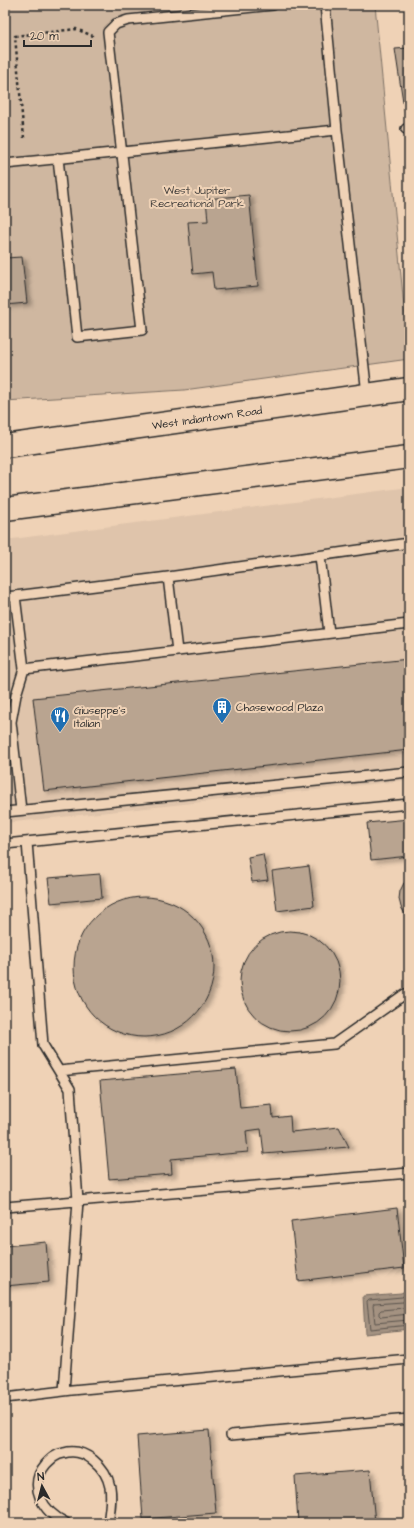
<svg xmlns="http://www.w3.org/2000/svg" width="414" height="1528" viewBox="0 0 414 1528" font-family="'Architects Daughter',sans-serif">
  <defs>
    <filter id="shadow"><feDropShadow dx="4.5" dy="2.5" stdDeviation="2" flood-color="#0004"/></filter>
  </defs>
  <rect width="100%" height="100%" fill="#efd2b6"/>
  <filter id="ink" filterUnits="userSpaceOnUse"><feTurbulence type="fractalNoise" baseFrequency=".025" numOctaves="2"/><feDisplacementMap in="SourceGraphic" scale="8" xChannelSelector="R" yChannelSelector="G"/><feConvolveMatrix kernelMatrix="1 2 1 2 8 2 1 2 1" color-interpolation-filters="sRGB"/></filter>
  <g filter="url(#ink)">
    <!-- built -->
    <path fill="#dfc4ab" d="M409,487v293l-404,43v-283z"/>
    <!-- green -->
    <path fill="#cfb7a0" stroke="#7d7166" d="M5,5h370l34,354 -225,31 -179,11z"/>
    <!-- water -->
    <path fill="#a49281" stroke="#74695f" d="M409,1289v40l-44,5 -2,-38 38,-3z"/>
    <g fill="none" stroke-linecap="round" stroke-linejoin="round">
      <!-- shore -->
      <path stroke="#5b544d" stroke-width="1" d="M409,1293l-7,4 -33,3 -2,2 3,27 39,-4
        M409,1299l-6,3 -29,2 -1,2 2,17 34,-3
        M409,1306l-5,2 -23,2 -2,2v3l2,2 28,-3"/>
    </g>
    <!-- building -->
    <path fill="#b9a490" stroke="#2b2b2b" filter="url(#shadow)" d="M409,48v67h-4l-10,-66z
      M249,195l9,91 -44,4 -2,-18 -19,2 -5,-52 20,-1 -2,-22z
      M22,257l5,46 -22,2v-47z
      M409,659v91l-365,41 -11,-93z
      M409,819v37l-38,4 -4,-37z
      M263,854l5,26 -16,2 -4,-25z
      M309,866l5,40 -37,5 -5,-40z
      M100,874l2,24 -51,5 -3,-25z
      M409,878v39l-4,-3 -4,-7 -2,-8 1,-8 4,-8z
      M74 967a70 70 0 1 1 140 0a70 70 0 1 1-140 0Z
      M240 981a50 50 0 1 1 100 0a50 50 0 1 1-100 0Z
      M236,1069l4,39 32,-3 1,13 17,-2 1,16 48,-5 10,20 -85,7 -3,-25 -15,2 2,21 -77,7 1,15 -63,5 -9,-98z
      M397,1208l7,60 -106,13 -7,-60z
      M46,1242l3,40 -44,4v-40z
      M209,1430l7,83 -73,6 -6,-83z
      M370,1470l5,53h-77l-3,-47z"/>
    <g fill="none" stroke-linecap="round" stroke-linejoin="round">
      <!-- lane casing -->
      <g stroke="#2b2b2b" stroke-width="12">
        <path id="lane" d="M325,5l12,125
          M406,129l3,-1
          M58,158l19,179 65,-7 -34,-298 8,-8 12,-4 145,-15
          M5,164l332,-34 30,264
          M320,556l9,77
          M168,577l9,74
          M5,597l10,-1
          M24,669l-9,-73 153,-19 241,-34
          M21,810l-10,-88 5,-27 8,-26 385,-45
          M5,812l404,-40
          M27,842l16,203 27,44 8,112 -14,190
          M5,844l404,-40
          M59,1071l275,-27 71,-50h4
          M5,1207l404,-34
          M5,1398l67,-8 337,-31
          M231,1435l178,-16
          M66,1523c-23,-11 -39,-37 -20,-59 5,-5 10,-10 18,-11 21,-6 42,14 46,34 2,12 0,24 -2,36"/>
      </g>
      <!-- primary casing -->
      <g stroke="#2b2b2b" stroke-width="25">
        <g id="primary">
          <path id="s1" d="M5,446l404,-57"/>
          <path d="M5,509l404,-52"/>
        </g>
      </g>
      <!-- path -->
      <path stroke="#2b2b2b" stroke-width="2.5" stroke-dasharray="3 3" stroke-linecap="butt" d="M24,138l-9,-102 61,-7 17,7"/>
      <!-- lane -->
      <use href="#lane" stroke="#efd2b6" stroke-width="9"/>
      <!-- primary -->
      <use href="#primary" stroke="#efd2b6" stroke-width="22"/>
    </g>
  </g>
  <!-- icons -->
  <defs>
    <g id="building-pin" transform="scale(1)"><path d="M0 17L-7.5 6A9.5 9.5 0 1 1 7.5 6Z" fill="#1f6fb2" stroke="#efd2b6"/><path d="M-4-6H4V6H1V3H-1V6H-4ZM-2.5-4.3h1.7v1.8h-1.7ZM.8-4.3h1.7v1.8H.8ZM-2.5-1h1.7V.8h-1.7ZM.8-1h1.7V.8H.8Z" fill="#fff"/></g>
    <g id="restaurant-pin" transform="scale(1)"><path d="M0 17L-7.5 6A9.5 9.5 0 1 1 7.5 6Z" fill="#1f6fb2" stroke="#efd2b6"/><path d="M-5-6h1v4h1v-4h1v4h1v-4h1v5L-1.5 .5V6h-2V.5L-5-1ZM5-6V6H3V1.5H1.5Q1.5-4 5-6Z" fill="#fff"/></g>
  </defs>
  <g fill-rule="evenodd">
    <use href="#building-pin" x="222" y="707"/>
    <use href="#restaurant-pin" x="60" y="716"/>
  </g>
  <g text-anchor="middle" stroke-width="4" stroke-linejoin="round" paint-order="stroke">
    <!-- park labels -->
    <g font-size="11" fill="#44403d" stroke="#efd2b6">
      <text x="197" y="194">West Jupiter<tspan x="197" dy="13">Recreational Park</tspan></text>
    </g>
    <!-- street labels -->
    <g font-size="11" fill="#2b2b2b" stroke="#efd2b6">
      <text dy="4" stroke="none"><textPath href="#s1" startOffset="204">West Indiantown Road</textPath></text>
    </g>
    <!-- poi labels -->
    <g font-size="11" fill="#2b2b2b" stroke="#efd2b6" text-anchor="start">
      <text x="236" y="711">Chasewood Plaza</text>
      <text x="74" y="714">Giuseppe's<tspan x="74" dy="13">Italian</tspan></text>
    </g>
  </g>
  <!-- margin -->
  <rect width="414" height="1528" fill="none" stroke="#efd2b6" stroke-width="20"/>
  <rect x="10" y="10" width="394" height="1508" fill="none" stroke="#2b2b2b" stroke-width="1.5" filter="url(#ink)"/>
  <!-- north arrow -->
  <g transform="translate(42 1486) rotate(353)" stroke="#efd2b6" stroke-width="3" paint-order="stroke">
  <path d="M0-3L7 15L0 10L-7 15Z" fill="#2b2b2b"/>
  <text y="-6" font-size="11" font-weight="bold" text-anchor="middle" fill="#2b2b2b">N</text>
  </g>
  <!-- scale -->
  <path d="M24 40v6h67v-6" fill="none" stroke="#2b2b2b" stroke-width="2"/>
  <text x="30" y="40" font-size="12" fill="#2b2b2b" stroke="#efd2b6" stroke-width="3" paint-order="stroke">20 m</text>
</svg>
